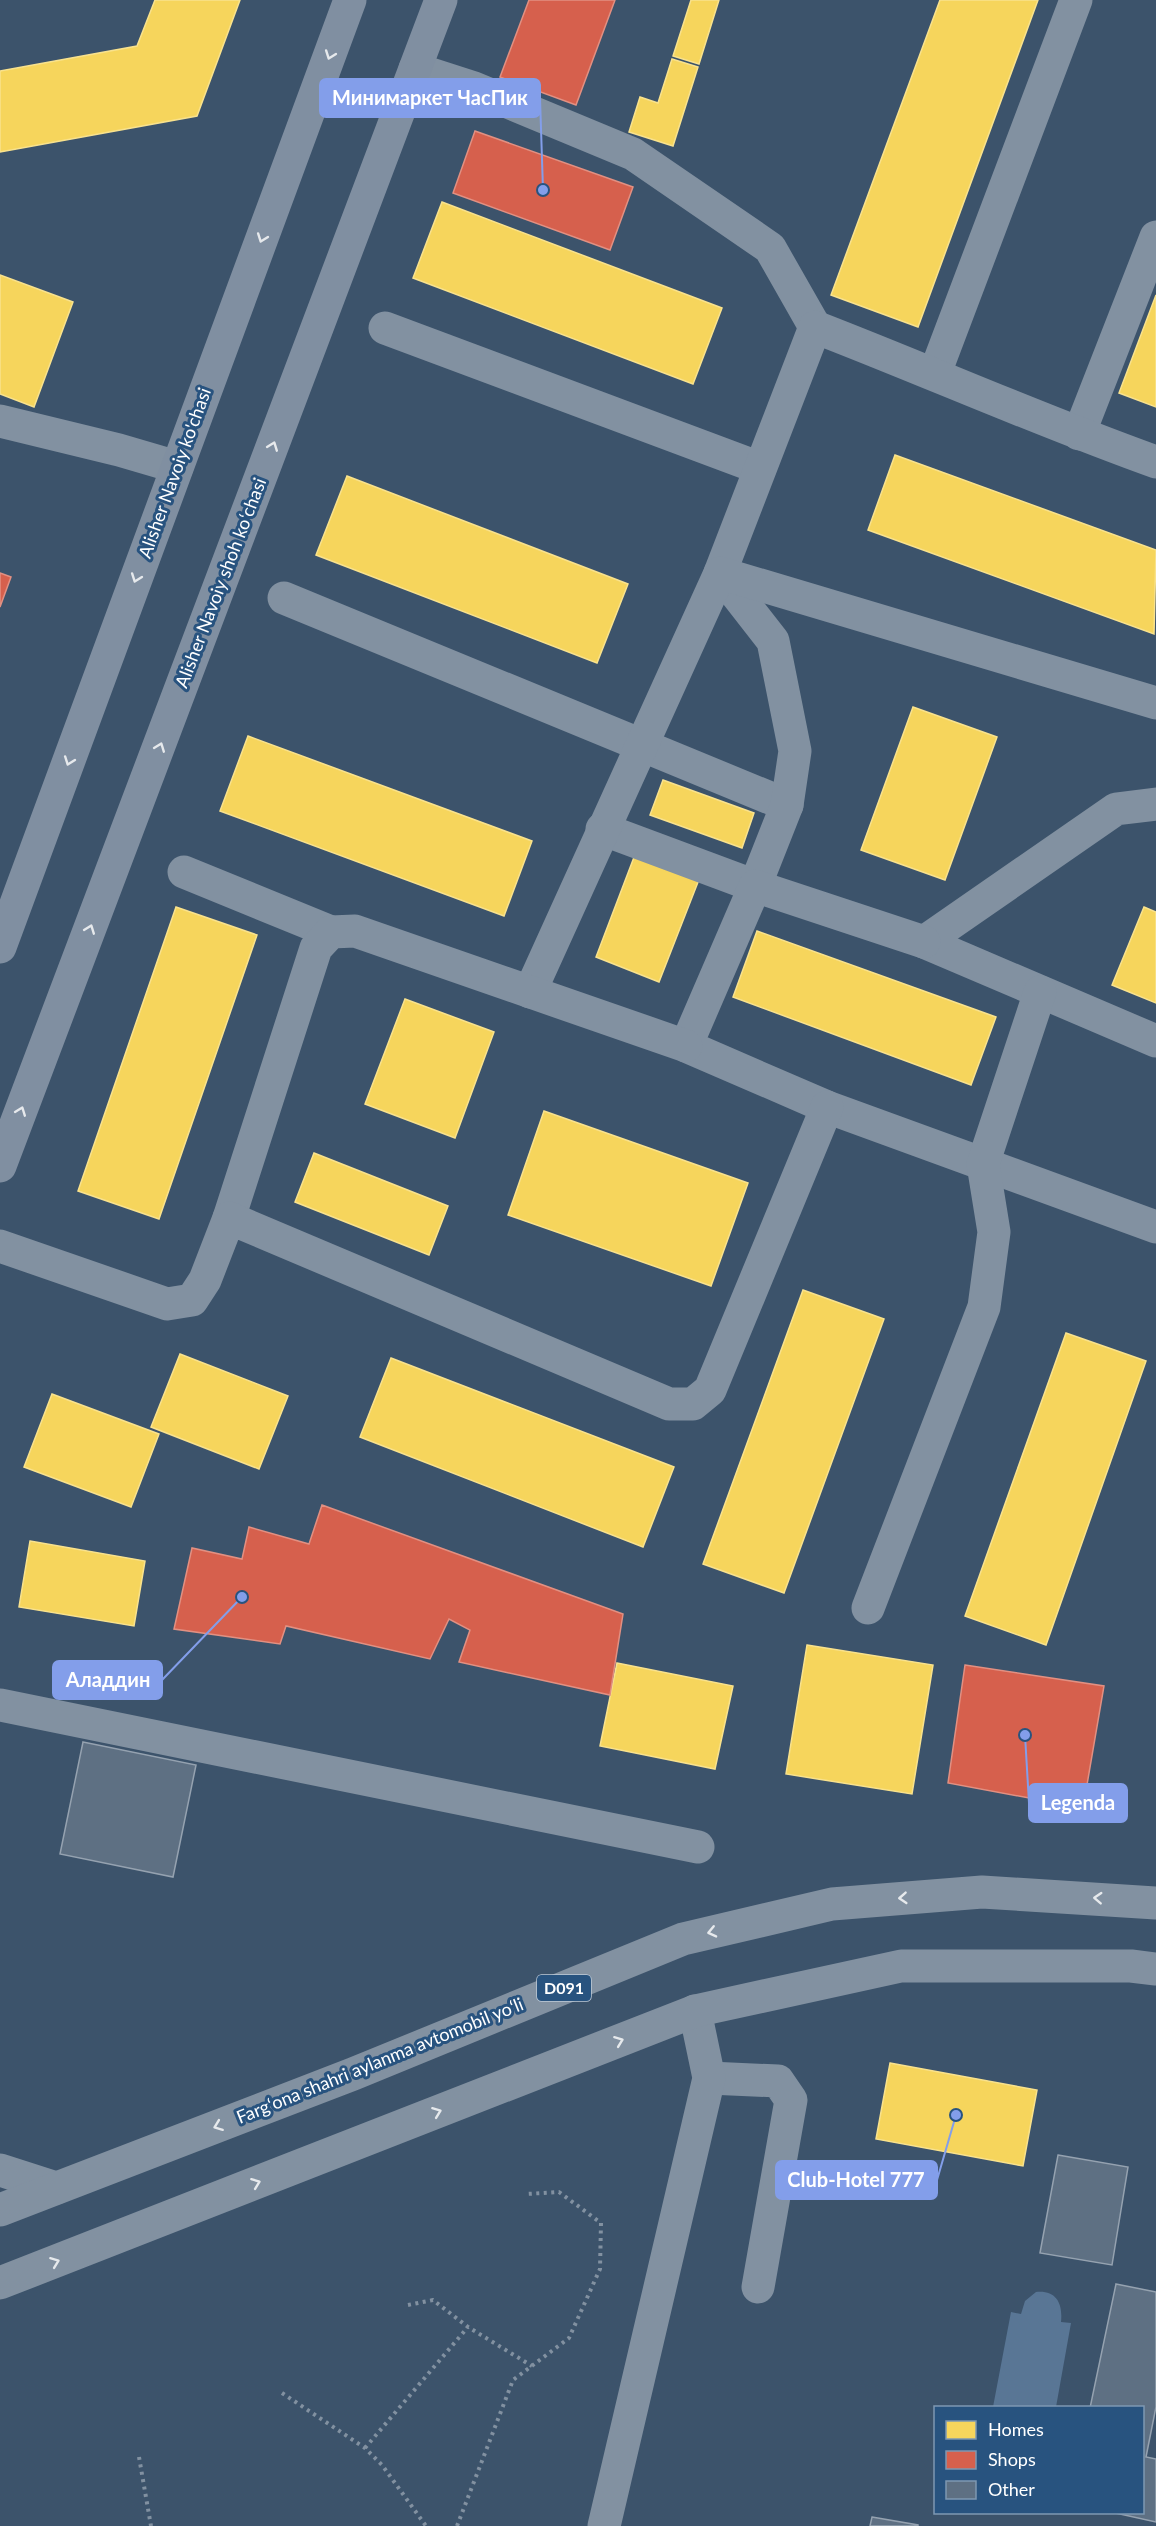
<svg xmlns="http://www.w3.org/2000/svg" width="1156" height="2526" font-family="Lato,sans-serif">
<rect width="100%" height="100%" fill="#3c536b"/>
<path fill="#597695" d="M 1036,2292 C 1056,2290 1063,2303 1061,2322 L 1071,2323 L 1056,2407 L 993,2407 L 1011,2312 L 1021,2314 L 1025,2301 Z"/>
<g fill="#f6d55c" stroke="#f9e28d" stroke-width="1.5">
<polygon points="155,0 240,0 197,116 0,152 0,71 137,46"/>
<polygon points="691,0 719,0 699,64 673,56"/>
<polygon points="940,0 1038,0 918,327 831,295"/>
<polygon points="672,59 698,67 673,146 629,132 640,97 658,103"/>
<polygon points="442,202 722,308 693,384 413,278"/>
<polygon points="0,275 73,302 34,407 0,394"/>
<polygon points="1156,295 1156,407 1119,393"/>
<polygon points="895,455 1156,550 1154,634 868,530"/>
<polygon points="347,476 628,584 597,663 316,555"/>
<polygon points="913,707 997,737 945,880 861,850"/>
<polygon points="248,736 532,841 504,916 220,811"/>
<polygon points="663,780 754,813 742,848 650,815"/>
<polygon points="636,852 700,877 659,982 596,957"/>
<polygon points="176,907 257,935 159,1219 78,1191"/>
<polygon points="1144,907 1156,912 1156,1003 1112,985"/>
<polygon points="757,931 996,1017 971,1085 733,997"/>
<polygon points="405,999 494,1032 455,1138 365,1104"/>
<polygon points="544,1111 748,1183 711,1286 508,1215"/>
<polygon points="314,1153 448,1206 429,1255 295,1202"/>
<polygon points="803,1290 884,1319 784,1593 703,1564"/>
<polygon points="1066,1333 1146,1361 1046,1645 965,1616"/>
<polygon points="180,1354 288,1396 259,1469 151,1427"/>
<polygon points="391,1358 674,1467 643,1547 360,1437"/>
<polygon points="52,1394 159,1434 131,1507 24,1467"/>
<polygon points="30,1541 145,1561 134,1626 19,1607"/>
<polygon points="807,1645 933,1665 912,1794 786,1774"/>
<polygon points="617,1663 733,1686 715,1769 600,1746"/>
<polygon points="890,2063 1037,2090 1023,2166 876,2139"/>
</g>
<g fill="#d6604d" stroke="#e29082" stroke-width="1.5">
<polygon points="529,0 615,0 576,105 500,77"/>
<polygon points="475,131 633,187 610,250 453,193"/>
<polygon points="0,573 11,577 0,607"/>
<polygon points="322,1505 623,1614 610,1695 459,1662 470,1630 449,1619 430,1659 286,1626 280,1644 174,1629 192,1548 242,1559 249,1527 309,1544"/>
<polygon points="965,1665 1104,1686 1083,1808 948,1783"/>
</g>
<g fill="#5e7083" stroke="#95a2b0" stroke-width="1.5">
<polygon points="83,1742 196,1765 173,1877 60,1854"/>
<polygon points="1058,2155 1128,2167 1112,2265 1040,2253"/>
<polygon points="1116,2284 1156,2292 1156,2407 1146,2457 1156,2459 1156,2522 1111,2512 1142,2512 1142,2408 1090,2408"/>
<polygon points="872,2517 918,2525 918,2526 870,2526"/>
</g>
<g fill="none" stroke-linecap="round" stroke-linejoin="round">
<g stroke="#8291a1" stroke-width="4" stroke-dasharray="3 4.5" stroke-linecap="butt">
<polyline points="408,2305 433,2300 468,2327 532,2366"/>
<polyline points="282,2393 365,2448 382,2465 426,2526"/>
<polyline points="365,2448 468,2327"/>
<polyline points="139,2457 151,2526"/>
<polyline points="457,2526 513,2380 569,2338 600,2269 601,2223 559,2192 526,2194"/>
</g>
<g stroke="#8291a1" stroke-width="33">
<polyline points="415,69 474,88 633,154 770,248 815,327"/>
<polyline points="385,328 760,468"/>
<polyline points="935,373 1076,0"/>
<polyline points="0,421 119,450 177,467"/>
<polyline points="1079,434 1156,237"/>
<polyline points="284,598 787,805"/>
<polyline points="1156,804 1116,809 924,942 1156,1041"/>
<path d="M 602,829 L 755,886 L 787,805 L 795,751 L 773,641 L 720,573 L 815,327 C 929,371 1041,421 1156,462"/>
<polyline points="184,872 331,932"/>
<polyline points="924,942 755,886 686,1046 827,1107 1156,1227"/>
<polyline points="530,992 720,573 1156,703"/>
<polyline points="229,1218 316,948 331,932 355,931 686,1046"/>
<polyline points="0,1246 167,1304 192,1300 205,1280 229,1218 669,1404 693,1404 710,1390 827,1107"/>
<polyline points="868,1608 984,1307 994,1232 983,1164 1040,992"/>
<polyline points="0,1705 698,1847"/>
<polyline points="709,2078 778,2081 791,2100 758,2287"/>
<polyline points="604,2526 709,2078 695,2011"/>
</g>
<g stroke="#808fa1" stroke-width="33">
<polyline points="0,947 350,0"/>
<polyline points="0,1166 441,0"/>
</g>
<g stroke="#8291a1" stroke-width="33">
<polyline points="0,2170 56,2188"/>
<polyline points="0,2210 353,2074 683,1939 832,1904 982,1892 1156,1903"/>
<polyline points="0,2283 695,2011 901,1966 1131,1966 1156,1969"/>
</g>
</g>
<defs><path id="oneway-chevron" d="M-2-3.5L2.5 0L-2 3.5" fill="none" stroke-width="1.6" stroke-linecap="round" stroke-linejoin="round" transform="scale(1.5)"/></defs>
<g stroke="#e6e9ec">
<use href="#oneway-chevron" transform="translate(330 55) rotate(110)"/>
<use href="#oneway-chevron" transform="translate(262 238) rotate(110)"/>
<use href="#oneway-chevron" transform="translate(273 446) rotate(-69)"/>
<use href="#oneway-chevron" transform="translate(136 578) rotate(110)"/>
<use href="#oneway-chevron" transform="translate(160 747) rotate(-69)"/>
<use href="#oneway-chevron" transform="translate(69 761) rotate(110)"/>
<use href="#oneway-chevron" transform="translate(90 929) rotate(-69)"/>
<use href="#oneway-chevron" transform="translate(21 1111) rotate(-69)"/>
<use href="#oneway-chevron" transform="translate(903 1898) rotate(176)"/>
<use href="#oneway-chevron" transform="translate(1098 1898) rotate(-177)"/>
<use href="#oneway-chevron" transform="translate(712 1932) rotate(167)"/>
<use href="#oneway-chevron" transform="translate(619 2041) rotate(-21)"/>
<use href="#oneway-chevron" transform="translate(437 2112) rotate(-21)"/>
<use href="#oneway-chevron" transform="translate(218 2126) rotate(159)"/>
<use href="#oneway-chevron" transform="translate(256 2183) rotate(-21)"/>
<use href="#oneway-chevron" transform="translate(55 2262) rotate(-21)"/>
</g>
<g text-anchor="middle" stroke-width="6" stroke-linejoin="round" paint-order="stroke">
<rect fill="#28537f" stroke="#becbd9" stroke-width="1.5" x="537" y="1975" width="54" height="26" rx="4.5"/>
<g font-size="16" font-weight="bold" fill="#fff">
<text x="564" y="1994">D091</text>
</g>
<g font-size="18" fill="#fff" stroke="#28537f">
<text transform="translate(175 473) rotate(-70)" y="6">Alisher Navoiy ko'chasi</text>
<text transform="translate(221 583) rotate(-69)" y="6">Alisher Navoiy shoh koʻchasi</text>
<text transform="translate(380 2061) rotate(-22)" y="6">Fargʻona shahri aylanma avtomobil yoʻli</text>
</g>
</g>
<path fill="none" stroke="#839eea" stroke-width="2" d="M543 190L540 98M242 1597L162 1680M1025 1735L1029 1803M956 2115L937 2180"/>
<g fill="#839eea" stroke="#28537f" stroke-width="2">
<circle cx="543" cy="190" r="6"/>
<circle cx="242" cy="1597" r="6"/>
<circle cx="1025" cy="1735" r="6"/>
<circle cx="956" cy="2115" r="6"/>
</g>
<g fill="#839eea" stroke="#839eea" stroke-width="2">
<rect x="320" y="79" width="220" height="38" rx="6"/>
<rect x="53" y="1661" width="109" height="38" rx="6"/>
<rect x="1029" y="1784" width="98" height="38" rx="6"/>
<rect x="776" y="2161" width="161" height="38" rx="6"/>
</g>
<g font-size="20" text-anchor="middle" font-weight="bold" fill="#fff">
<text x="430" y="105">Минимаркет ЧасПик</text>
<text x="108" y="1687">Аладдин</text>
<text x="1078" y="1810">Legenda</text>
<text x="856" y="2187">Club-Hotel 777</text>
</g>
<rect x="934" y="2406" width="210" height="108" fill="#28537f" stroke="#7e98b2" stroke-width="1.5"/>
<rect x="946" y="2421" width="30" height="18" fill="#f6d55c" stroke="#7e98b2" stroke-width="1.5"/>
<text x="988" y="2436" font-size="18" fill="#ffffff">Homes</text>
<rect x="946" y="2451" width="30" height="18" fill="#d6604d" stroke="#7e98b2" stroke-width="1.5"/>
<text x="988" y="2466" font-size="18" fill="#ffffff">Shops</text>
<rect x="946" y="2481" width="30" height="18" fill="#5e7083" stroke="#7e98b2" stroke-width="1.5"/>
<text x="988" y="2496" font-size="18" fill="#ffffff">Other</text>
</svg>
